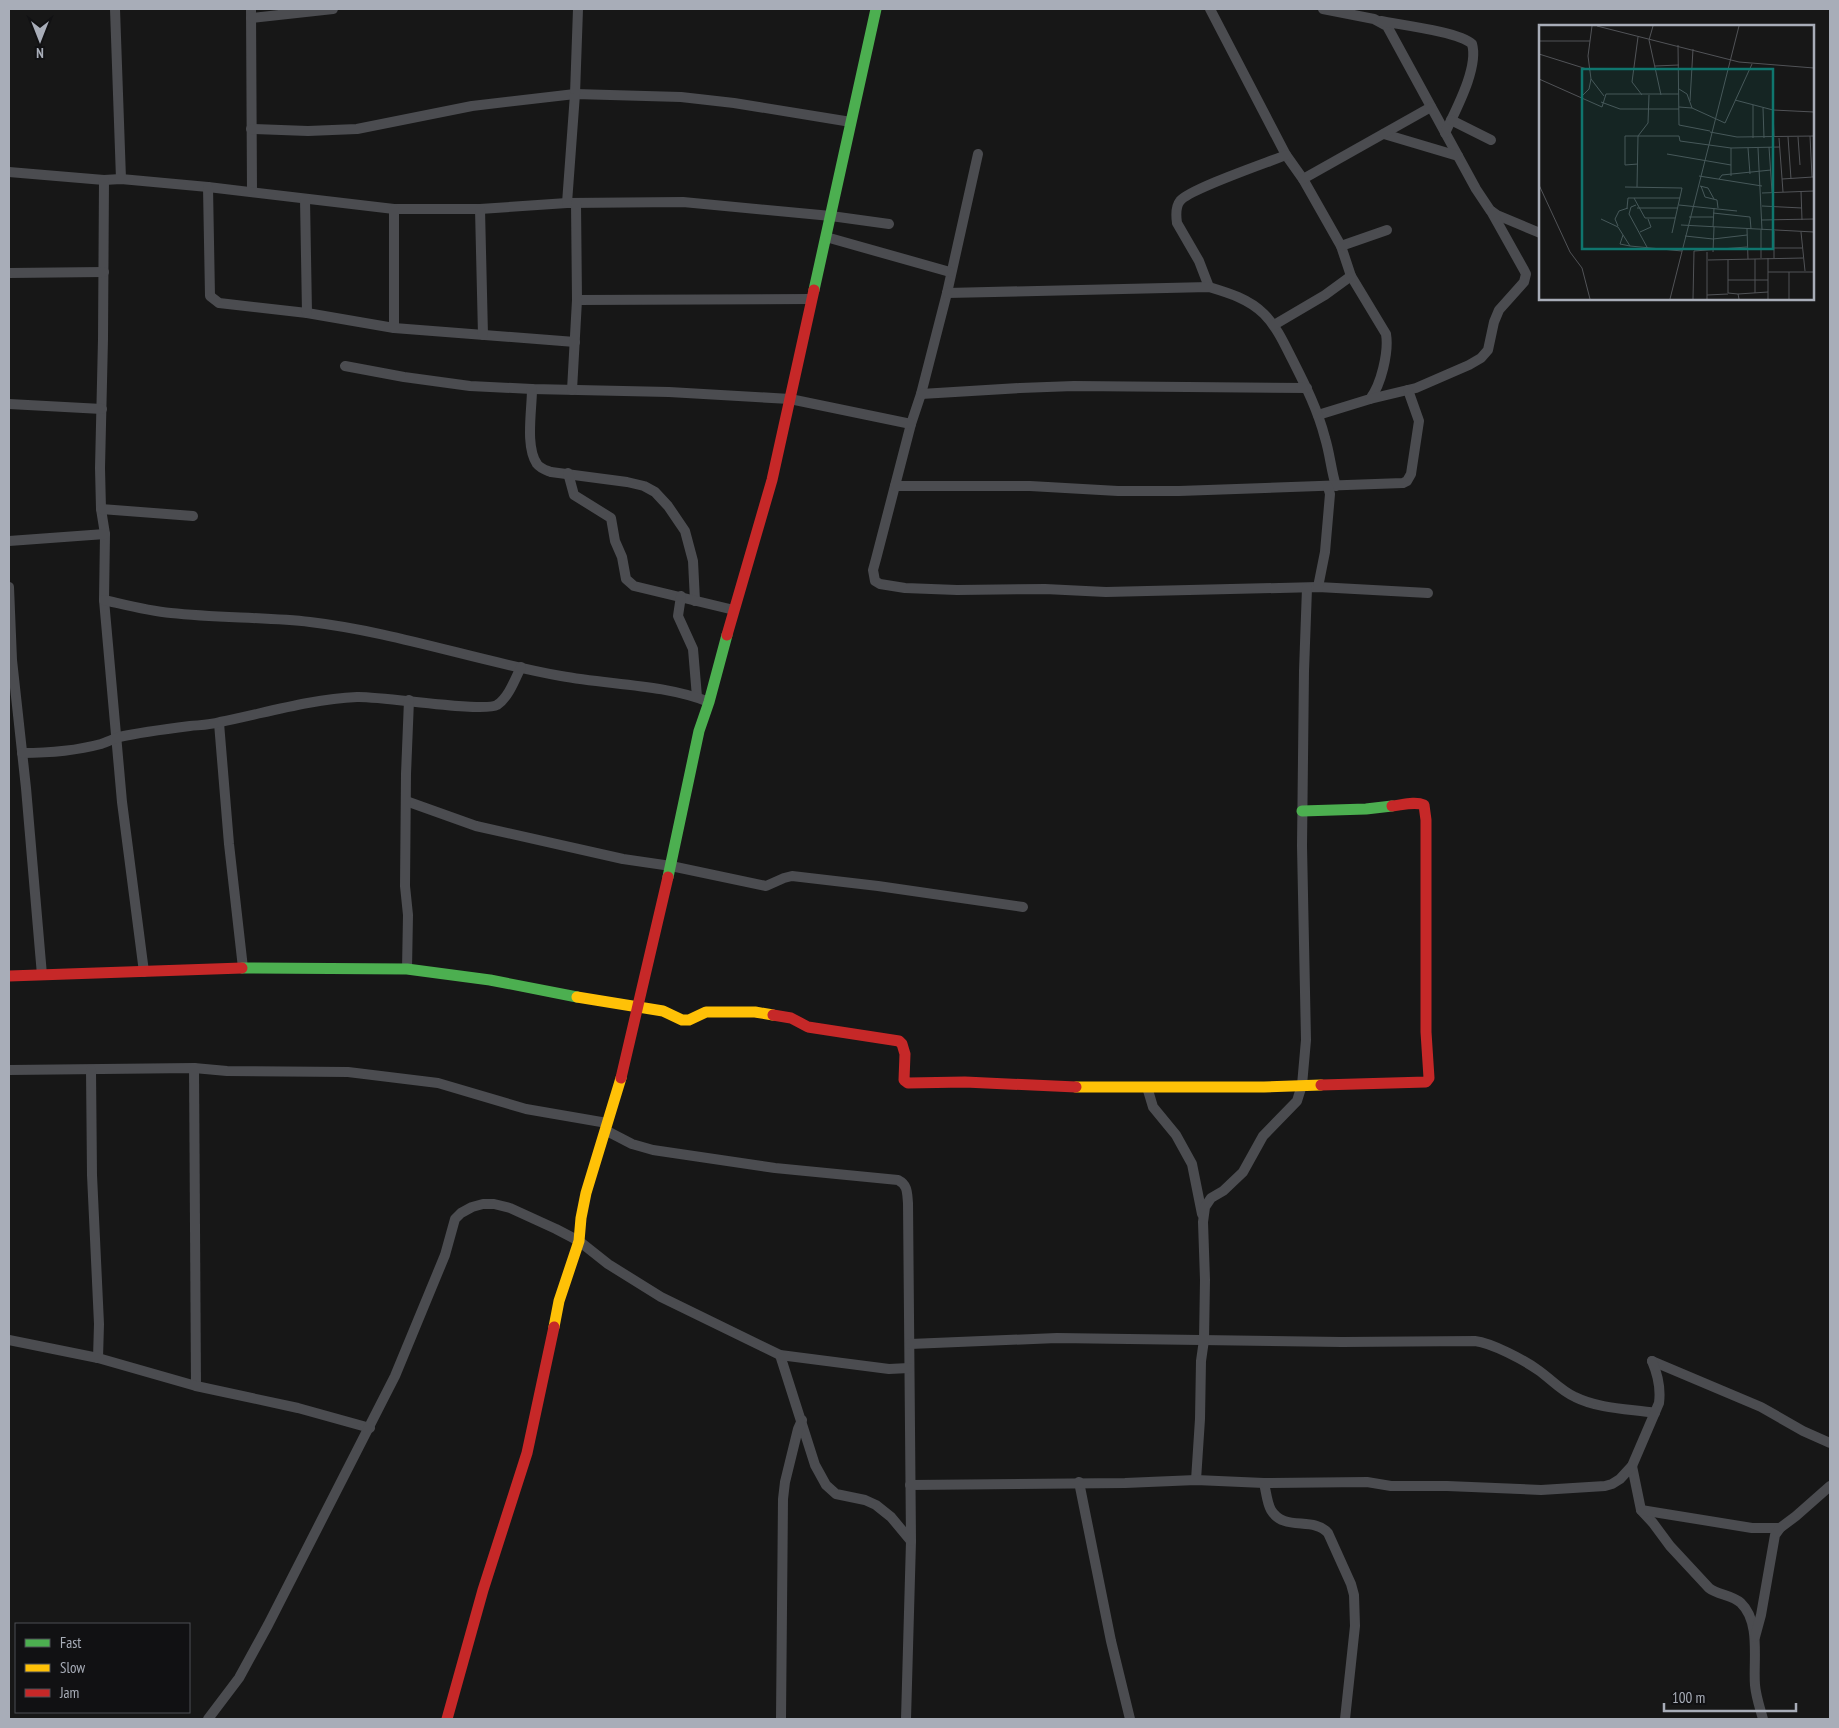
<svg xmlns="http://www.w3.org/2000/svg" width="1839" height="1728" font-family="'PT Sans Narrow',sans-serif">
<rect width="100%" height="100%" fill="#171717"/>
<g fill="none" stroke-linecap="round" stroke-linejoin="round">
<g stroke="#4b4c50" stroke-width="10">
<polyline points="115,9 121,179"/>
<polyline points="251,9 252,192"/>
<path d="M 1210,9 L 1286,155 L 1303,179 L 1341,246 L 1351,276 L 1386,334 C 1389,352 1381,385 1370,399 L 1318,415"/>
<polyline points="1323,9 1374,19 1387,26 1476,189 1490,210 1497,215 1540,233"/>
<polyline points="251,18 333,9"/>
<path d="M 1381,21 C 1401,25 1459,32 1472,44 C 1479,68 1455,111 1445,133"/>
<polyline points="1451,120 1491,140"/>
<polyline points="251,129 308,131 357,129 472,106 575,94 681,97 734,103 851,122"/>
<polyline points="1384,134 1458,156"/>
<polyline points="978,154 947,293 921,394 911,424 876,559 873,570 875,581 880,584 905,588 957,590 1045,589 1106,592 1318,587 1428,593"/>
<polyline points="9,172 104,180 121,179 208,187 394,209 480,209 567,203 683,202 831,216 889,224"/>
<polyline points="1303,179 1431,107"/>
<polyline points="104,180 103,339 100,468 101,509 105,534 104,600 122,802 144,972"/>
<polyline points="208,187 210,296 219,303 307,313 394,328 575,342"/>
<polyline points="305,199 307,313"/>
<polyline points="567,203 575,94 578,9"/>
<polyline points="480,209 483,335"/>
<polyline points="826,237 950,272"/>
<polyline points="1341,246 1387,230"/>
<polyline points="9,273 104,272"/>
<path d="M 1209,287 L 1199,261 L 1177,223 C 1176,216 1176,206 1180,201 C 1189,189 1269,162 1286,155"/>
<path d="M 947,293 L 1209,287 C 1229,293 1249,299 1264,314 C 1275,325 1282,339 1289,353 C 1303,381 1317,407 1325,438 C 1330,454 1331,470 1336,486"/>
<polyline points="577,300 812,299"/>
<polyline points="1274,325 1325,295 1351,276"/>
<polyline points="394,328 394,209"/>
<polyline points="345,366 404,377 470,386 532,389 669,392 790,399 911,424"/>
<path d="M 532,389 C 532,410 525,447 537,464 C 541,469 546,470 551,472 L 627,482 L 644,486 L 655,492 L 668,506 L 685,531 L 693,561 L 695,601"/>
<polyline points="572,390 577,300 576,203"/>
<polyline points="921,394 1020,388 1074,386 1307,388"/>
<polyline points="1370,399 1416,388 1469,365 1481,358 1488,350 1494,322 1499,310 1524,282 1526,274 1524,270 1491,211"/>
<polyline points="9,404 102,409"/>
<polyline points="568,473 574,495 611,518 615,541 622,557 626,579 634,586 734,610"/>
<polyline points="895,486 1030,486 1118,491 1179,491 1403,483 1407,481 1411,474 1419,421 1408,390"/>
<polyline points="101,509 193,516"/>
<polyline points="9,541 105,534"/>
<polyline points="9,587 12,660 26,788 42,975"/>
<polyline points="1318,587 1325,552 1330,494 1328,487"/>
<polyline points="681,596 678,616 693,649 697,697"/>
<path d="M 104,600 C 126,605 148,611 171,613 C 217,618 264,617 310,622 C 395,632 477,661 561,676 C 610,685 663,684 709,702"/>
<polyline points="219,723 229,844 243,968"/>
<path d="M 22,753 C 49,753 75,751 101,744 C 107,742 113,739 119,737 C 142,732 166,729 190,726 C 200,725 210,725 220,722 C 265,713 311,699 357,697 C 383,696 483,713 497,705 C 509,697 515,679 521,667"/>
<polyline points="406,801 476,826 623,859 671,866 766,886 784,878 792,876 878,886 1023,907"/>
<polyline points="407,969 408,915 405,886 406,774 409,700"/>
<polyline points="194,1068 196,1386"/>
<polyline points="9,1070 194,1068 227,1071 348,1072 438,1083 526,1109 607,1123"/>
<polyline points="91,1070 92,1175 99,1324 98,1358"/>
<polyline points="1147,1087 1153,1107 1176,1135 1192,1164 1202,1214"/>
<path d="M 605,1130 L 632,1144 L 653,1150 L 775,1168 L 898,1180 C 908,1185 907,1193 908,1203 L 911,1541 L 906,1719"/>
<polyline points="9,1340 98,1358 196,1386 298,1408 370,1428"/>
<path d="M 910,1344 L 1057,1338 L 1342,1342 L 1475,1341 C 1492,1343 1524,1360 1538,1370 C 1551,1379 1561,1391 1575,1397 C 1599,1409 1630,1409 1655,1413"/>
<polyline points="780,1355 815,1465 826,1485 836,1494 865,1500 876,1505 891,1517 911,1541"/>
<polyline points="1652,1361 1761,1407 1803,1431 1830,1443"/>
<path d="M 1632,1466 L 1641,1510 L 1653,1523 L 1670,1546 L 1709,1588 C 1718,1595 1732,1595 1741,1603 C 1761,1622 1753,1661 1755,1685 C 1756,1697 1760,1708 1763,1719"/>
<polyline points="1196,1480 1200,1419 1201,1361 1204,1340 1205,1280 1203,1222 1205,1207 1211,1198 1223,1191 1243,1172 1263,1136 1297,1101 1302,1085 1306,1040 1302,846 1304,671 1307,588"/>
<polyline points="1079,1482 1111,1641 1130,1719"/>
<path d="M 1264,1483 C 1266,1491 1267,1503 1271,1510 C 1284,1532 1313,1516 1328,1533 L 1351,1584 L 1354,1595 L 1355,1626 L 1345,1719"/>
<path d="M 910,1485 L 1125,1483 L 1196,1480 L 1264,1483 L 1367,1482 L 1391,1486 L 1447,1486 L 1541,1490 L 1605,1486 L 1612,1484 L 1620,1479 L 1632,1466 L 1659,1403 C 1661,1388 1658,1375 1652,1361"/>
<polyline points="1641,1510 1752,1528 1780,1528"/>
<polyline points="1755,1637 1761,1615 1775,1535 1780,1528 1796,1516 1830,1486"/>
<polyline points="208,1719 239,1678 268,1625 395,1376 445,1255 455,1219 461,1213 472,1207 483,1204 494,1204 510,1208 556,1229 579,1241 608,1264 661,1297 780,1355 889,1369 909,1368"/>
<polyline points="781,1719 783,1499 785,1482 798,1429 802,1420"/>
</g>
<g stroke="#4caf50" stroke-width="11">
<polyline points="814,290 876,9"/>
<polyline points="1302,811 1366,809 1392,806"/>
<polyline points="668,877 699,731 709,702 727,635"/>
<polyline points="242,968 407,969 490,980 577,997"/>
</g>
<g stroke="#ffc107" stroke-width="11">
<polyline points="577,997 663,1011 682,1020 689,1020 706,1012 755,1012 773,1015"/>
<polyline points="1076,1087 1264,1087 1321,1085"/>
<polyline points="554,1327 559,1301 579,1241 581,1218 586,1193 621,1078"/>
</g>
<g stroke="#c62828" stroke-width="11">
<polyline points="727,635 772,480 814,290"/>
<polyline points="9,976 242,968"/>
<polyline points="773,1015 791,1018 808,1027 899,1041 902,1044 905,1054 904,1080 908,1083 965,1082 1076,1087"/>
<polyline points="621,1078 668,877"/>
<path d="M 1321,1085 L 1426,1082 L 1429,1078 L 1426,1032 L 1426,820 L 1424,805 C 1415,801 1402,805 1392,806"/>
<polyline points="447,1719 483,1590 527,1453 554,1327"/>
</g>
</g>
<g transform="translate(1539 25)">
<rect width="275" height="275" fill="#171717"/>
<path fill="none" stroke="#515357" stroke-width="1" d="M 53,1 L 49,31 L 52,54 L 65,71M 58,1 L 200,37 L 275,43M 114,1 L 110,15 L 122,70M 99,12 L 93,57 L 103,70M 0,16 L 51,16M 139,20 L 140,100 L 171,106M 0,29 L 51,45M 116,41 L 140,40M 0,54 L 63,82 L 67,69 L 140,69M 140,64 L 148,69 L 153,83M 41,73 L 50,64 L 52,54M 196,75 L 234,85 L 275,87M 151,76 L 154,24M 62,77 L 81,84 L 140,84M 214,80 L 214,113M 140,82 L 153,83 L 186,98 L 213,39M 224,83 L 225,113M 234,85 L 235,112M 171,107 L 198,112 L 275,111M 271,111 L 273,152M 249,112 L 252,154M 259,112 L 261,140M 240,113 L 244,167M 230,122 L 233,167M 209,123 L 211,149M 219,123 L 223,205M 128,129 L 192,140M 99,139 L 86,140 L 86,111 L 140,111 L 141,116 L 192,123 L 241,122M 160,151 L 223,161M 192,151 L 192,123M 180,154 L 183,150 L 232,145M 243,154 L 274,152M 0,160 L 31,227 L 43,243 L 51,274M 161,161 L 169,163 L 175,174M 162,161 L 166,172 L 178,175 L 179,183M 86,162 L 143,163 L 133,208M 98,162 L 99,111 L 109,98 L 110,70M 262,166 L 263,195M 223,168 L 275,166M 95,173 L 106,193 L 136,193M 97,180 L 92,182 L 90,189 L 109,224M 140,180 L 198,186M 223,181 L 263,183M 88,183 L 89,173 L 141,173M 98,183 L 139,183M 174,188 L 211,192 L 212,204M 150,192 L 174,192M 62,194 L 79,202 L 91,221 L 143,226M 223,195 L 275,194M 142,200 L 275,207M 79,201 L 76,194 L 80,186 L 89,183M 174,202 L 175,183M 208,204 L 209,234M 222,205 L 222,233M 235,206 L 235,233M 101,207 L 112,202 L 109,194M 262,207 L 266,246M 84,210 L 81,219 L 91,221M 146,211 L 174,214 L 208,210M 235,223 L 263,223M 174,227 L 175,202M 229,233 L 229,274M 216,234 L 216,268M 169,235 L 264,233M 189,235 L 189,268 L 199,269 L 200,274M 229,247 L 275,247M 250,247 L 250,274M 189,255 L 229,255M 199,269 L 229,267M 168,270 L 189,269M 131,274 L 200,1M 154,274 L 155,226 L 208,222M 168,274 L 168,227"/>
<path fill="#0f766e" fill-opacity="0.15" stroke="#0f766e" stroke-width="2.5" d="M 43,44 L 234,44 L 234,224 L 43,224 Z"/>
<rect width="275" height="275" fill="none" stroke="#a8adb8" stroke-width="2.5"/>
</g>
<rect width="1839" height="1728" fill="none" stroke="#a8adb8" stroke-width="20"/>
<rect x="15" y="1623" width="175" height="90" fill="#111113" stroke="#4d4f55"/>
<rect x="25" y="1639" width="25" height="8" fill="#4caf50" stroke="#4d4f55"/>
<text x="60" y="1648" font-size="15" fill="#a8adb8">Fast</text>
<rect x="25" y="1664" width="25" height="8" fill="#ffc107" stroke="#4d4f55"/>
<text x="60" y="1673" font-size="15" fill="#a8adb8">Slow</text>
<rect x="25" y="1689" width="25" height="8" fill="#c62828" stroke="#4d4f55"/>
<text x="60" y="1698" font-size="15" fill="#a8adb8">Jam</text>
<g transform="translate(40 40) rotate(180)" stroke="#111113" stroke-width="4" paint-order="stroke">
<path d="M0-4L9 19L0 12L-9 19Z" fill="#a8adb8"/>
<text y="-8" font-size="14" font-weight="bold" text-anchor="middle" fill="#a8adb8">N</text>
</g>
<path d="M1664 1703v8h132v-8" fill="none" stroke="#a8adb8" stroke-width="2.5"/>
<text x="1672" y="1703" font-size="15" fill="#a8adb8" stroke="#111113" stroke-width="4" paint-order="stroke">100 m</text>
</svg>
